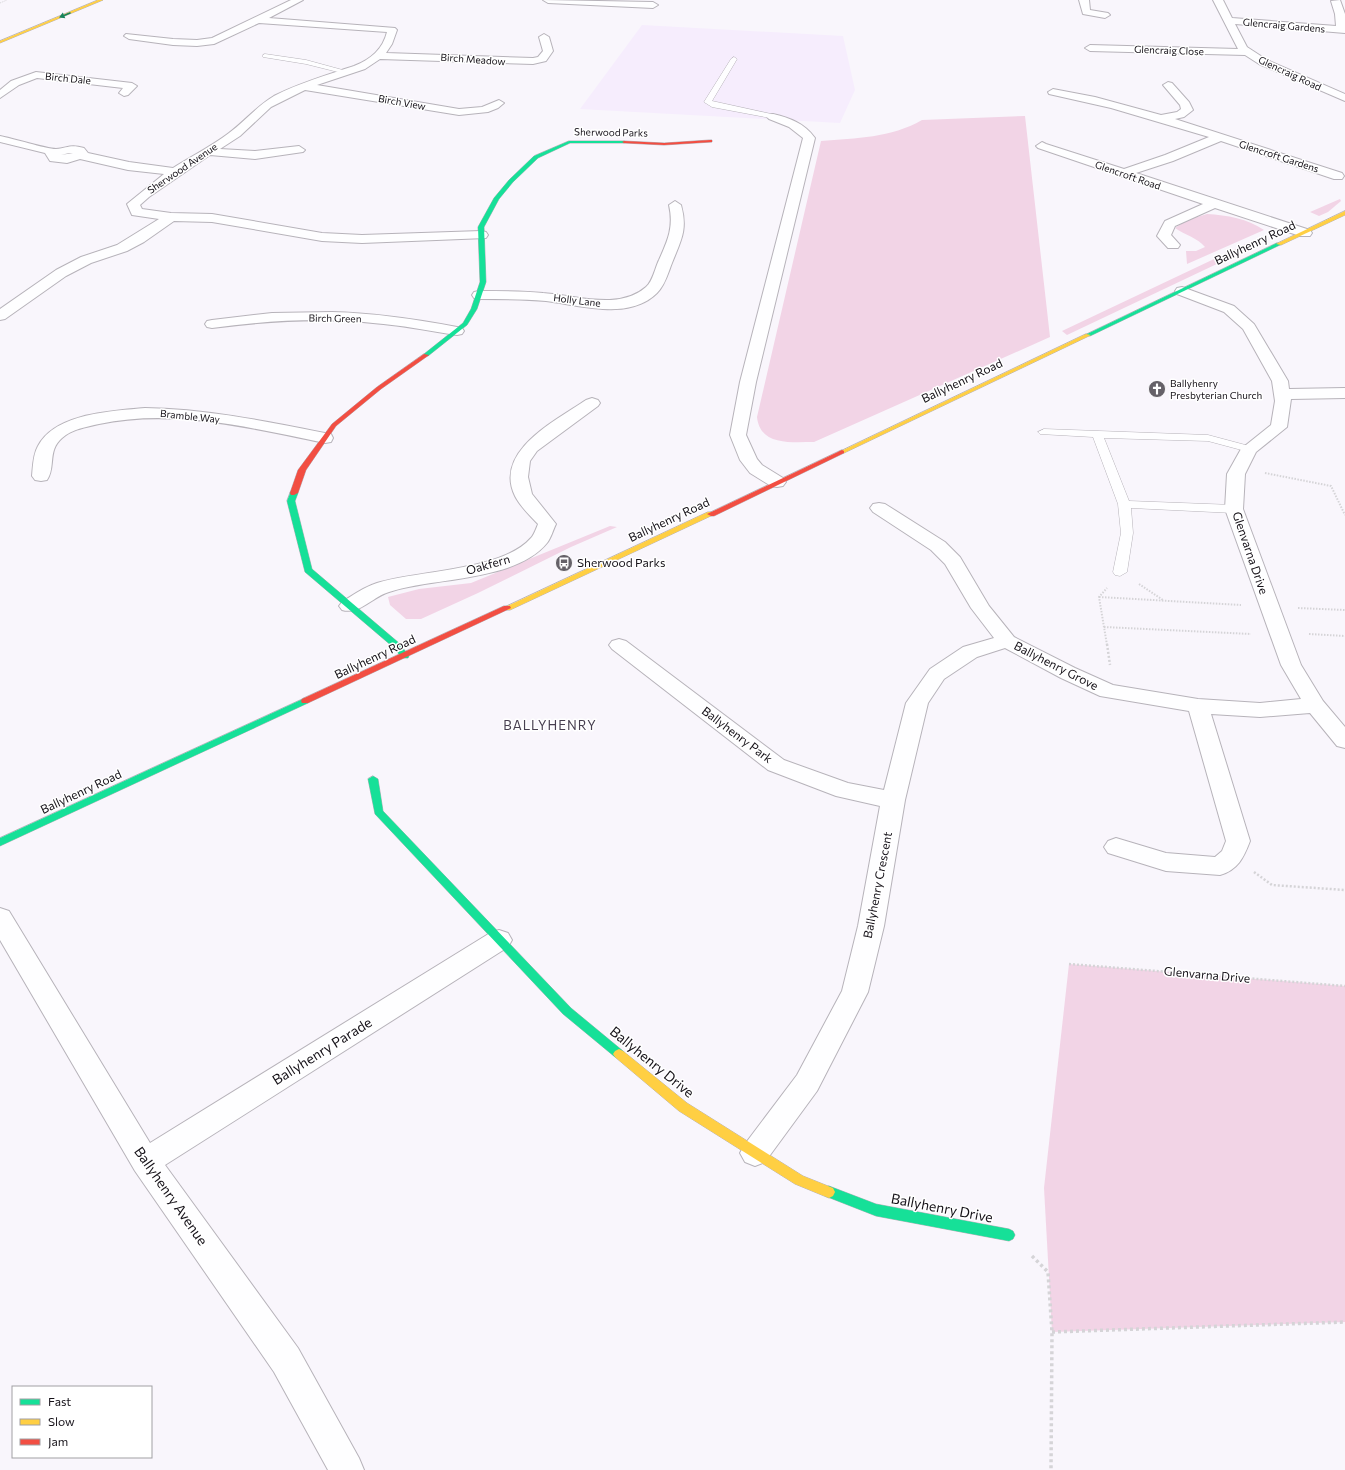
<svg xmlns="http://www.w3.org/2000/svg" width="1345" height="1470" font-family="Commissioner,sans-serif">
<rect width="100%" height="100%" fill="#f9f6fc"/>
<polygon fill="#f6edfd" points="642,25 843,36 855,90 840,123 580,109"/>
<g fill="#f2d4e6">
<path d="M 1025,116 L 1050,337 L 814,442 C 791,442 760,446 757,417 L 821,141 C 856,138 891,138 922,120 Z"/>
<polygon points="1340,199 1341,201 1328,212 1319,216 1310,212"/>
<path d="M 1207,214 C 1227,215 1248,219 1264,230 L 1187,264 L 1186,251 L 1196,251 L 1205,247 C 1198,238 1185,235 1175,228 L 1194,215 L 1197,217 Z"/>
<polygon points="1250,242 1259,244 1067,335 1062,331"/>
<polygon points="610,526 617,527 571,547 478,593 421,619 406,619 390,605 388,597 419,589 471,583"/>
<polygon points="1069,964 1345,986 1345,1322 1052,1332 1044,1188"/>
</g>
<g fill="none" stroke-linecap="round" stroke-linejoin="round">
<g stroke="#b7b3ba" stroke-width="1">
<g id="lane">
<polygon points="265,54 306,60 350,72 346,74 306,64 263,57 263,55"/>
<polygon points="734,57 737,59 712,101 776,115 776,119 712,107 704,102 731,59"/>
<polygon points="1044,429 1208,435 1253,447 1255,449 1253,451 1249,452 1208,441 1104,438 1129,501 1234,505 1240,509 1234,513 1131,508 1133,533 1127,572 1120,576 1115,575 1113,572 1121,533 1118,504 1093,437 1040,434 1038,432"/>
</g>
</g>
<g stroke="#b7b3ba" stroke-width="2">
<g id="street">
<path d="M 291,0 L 303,0 L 269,18 L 395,28 L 397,30 L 392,44 L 386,53 L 533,58 L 538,57 L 543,51 L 539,37 L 544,34 L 549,37 L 553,51 L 546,61 L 533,64 L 380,59 L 365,69 L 317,85 L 459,109 L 482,107 L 499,100 L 504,103 L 498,108 L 488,112 L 459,115 L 305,90 L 271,107 L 240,136 L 220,149 L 255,151 L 299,146 L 305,150 L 303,152 L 255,159 L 210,155 L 149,197 L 140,205 L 142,209 L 171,213 L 212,214 L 322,233 L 362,235 L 481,231 L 486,232 L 488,235 L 486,238 L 362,243 L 322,241 L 212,222 L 174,221 L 144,242 L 127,251 L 91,263 L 66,276 L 5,319 L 0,320 L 0,309 L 56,270 L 81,257 L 117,245 L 159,219 L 132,215 L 127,204 L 164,174 L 128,170 L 80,159 L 67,163 L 50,161 L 45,153 L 0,142 L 0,136 C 12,138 46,149 56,149 C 68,148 70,144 84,148 L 88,153 L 129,162 L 173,168 C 192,156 212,146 229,133 C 245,121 257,106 274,96 C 299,83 327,75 354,66 C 370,60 383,49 387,32 L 259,23 L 214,44 L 197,46 L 173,45 L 129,39 L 124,36 L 126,34 L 173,39 L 197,40 L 212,38 ZM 69,153 L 73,153 L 61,155 Z"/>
<polygon points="543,0 653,2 658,5 653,8 548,3"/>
<polygon points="1079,0 1089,0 1090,10 1108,13 1110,15 1105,18 1083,14"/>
<polygon points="1213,0 1223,0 1232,18 1336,26 1335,14 1331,1 1340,0 1345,14 1345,33 1235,24 1247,47 1267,60 1345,94 1345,101 1259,64 1245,55 1090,51 1085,48 1090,45 1238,49"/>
<polygon points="36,72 132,83 137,86 128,95 124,96 119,93 123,88 37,78 19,85 0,98 0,90 11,81"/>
<polygon points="1168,82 1172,83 1189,102 1193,110 1184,117 1175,119 1342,173 1344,176 1342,179 1334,179 1221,141 1173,161 1136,173 1310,230 1312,233 1310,236 1300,236 1215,208 1175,226 1171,235 1180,245 1178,248 1168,248 1157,236 1165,221 1203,204 1038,148 1036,146 1042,142 1046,144 1124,169 1165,155 1209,137 1111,108 1049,94 1048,92 1053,89 1095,97 1161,115 1177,112 1181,109 1180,105 1163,85"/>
<path d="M 773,114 C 790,118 804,123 815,138 L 756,382 L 746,435 L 757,459 L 762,465 L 783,478 L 786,482 L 783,486 L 777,487 L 771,486 L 750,473 L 740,460 L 730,435 L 740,382 L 803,138 L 789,127 L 769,119 L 767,117 L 769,115 Z"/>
<path d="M 675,201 L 681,205 C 688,230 681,240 672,263 C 668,273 665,285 657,293 C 629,321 580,305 546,301 C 524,299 501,299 479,299 L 474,298 L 472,295 L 474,292 L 479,291 C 500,291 522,291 543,293 C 575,295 619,311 646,287 C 653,281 655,268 659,260 C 668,240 674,227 669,205 Z"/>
<path d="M 1182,287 L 1234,306 L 1254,324 L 1288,381 L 1289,389 L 1345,388 L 1345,398 L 1291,399 L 1287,427 L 1256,452 L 1245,474 L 1243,509 L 1301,665 L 1323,701 L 1345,727 L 1345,748 L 1337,746 L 1310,713 L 1260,717 L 1211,714 L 1250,841 C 1244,857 1238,870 1220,875 L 1166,871 L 1108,853 L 1104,847 L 1108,841 L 1116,838 L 1166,853 L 1215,857 L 1222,851 L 1226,841 L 1189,711 L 1100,696 L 1061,678 L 1005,648 L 977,657 L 944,679 L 928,703 L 905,800 L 884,926 L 868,992 L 817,1091 L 765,1162 L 755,1166 L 745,1162 L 740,1153 L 745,1144 L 797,1075 L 842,991 L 858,926 L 880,806 L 836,796 L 768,770 L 612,649 L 609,645 L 612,641 L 619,639 L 626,641 L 784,760 L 848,783 L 884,790 L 906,703 L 930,669 L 963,647 L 994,638 L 971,608 L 945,564 L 931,550 L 873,512 L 870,508 L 873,504 L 879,503 L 885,504 L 945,542 L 960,557 L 989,606 L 1014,637 L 1075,668 L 1113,685 L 1198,699 L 1260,703 L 1301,699 L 1281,665 L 1225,509 L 1227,474 L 1241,449 L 1271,425 L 1275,401 L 1272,381 L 1243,329 L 1224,312 L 1177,294 L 1175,291 L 1177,288 Z"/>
<path d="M 332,312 C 374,313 415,319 457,327 L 462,328 L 464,331 L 462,334 L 457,335 C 429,331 401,325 373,323 C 319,317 265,321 212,328 L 207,327 L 205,324 L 207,321 L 212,320 L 272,313 Z"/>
<path d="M 592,398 L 598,400 L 600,403 L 598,406 L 537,451 L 530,461 L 528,477 L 532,494 L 556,524 C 553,530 551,538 547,543 C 515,582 433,577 389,592 C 372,597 360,615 342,610 L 339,606 L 342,602 C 353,595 364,587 377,583 C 419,570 502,571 531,538 C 534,535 536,529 538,524 C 530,516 520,506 515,496 C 493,451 557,420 586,400 Z"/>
<path d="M 145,408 C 206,409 265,421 325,433 L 331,434 L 333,438 L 331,442 L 325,443 C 251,428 174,408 99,424 C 86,427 72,429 62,438 C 47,451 56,467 47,480 L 41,481 L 35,480 L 32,476 C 33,466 33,455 38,446 C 55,413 113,411 145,408 Z"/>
<polygon points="0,908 9,911 150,1143 490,933 499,930 508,933 512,940 508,947 165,1165 298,1348 359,1458 364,1470 328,1470 274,1372 135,1171 0,940"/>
</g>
</g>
<g stroke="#b7b3ba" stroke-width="1">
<g id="fast">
<polygon points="569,141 624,141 626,142 624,143 570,143 538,158 513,182 499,199 484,227 486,282 477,309 467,325 428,356 424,356 424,354 463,323 471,309 480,282 478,227 494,198 509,180 534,156"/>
<polygon points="1277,243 1282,244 1090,336 1085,335"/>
<polygon points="291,491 294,491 298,493 295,501 312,569 399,643 409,656 408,658 402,658 393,647 305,572 287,501"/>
<polygon points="305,698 308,699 309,701 308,703 0,846 0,838"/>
<polygon points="373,776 378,779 383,811 571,1008 623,1051 625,1054 623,1057 619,1059 615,1057 563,1014 375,814 368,779"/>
<polygon points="829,1186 876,1204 1009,1229 1013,1231 1015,1235 1013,1239 1009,1241 876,1216 825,1196 823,1192 825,1188"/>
</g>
</g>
<g stroke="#b7b3ba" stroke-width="1">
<g id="slow">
<polygon points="98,0 103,0 0,43 0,41"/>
<polygon points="1345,211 1345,215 1281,245 1276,244"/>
<polygon points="1086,334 1091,335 844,453 840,453 839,452"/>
<polygon points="708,512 711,512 715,514 510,610 504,610 503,608"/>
<polygon points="619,1049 623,1051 687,1103 803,1176 833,1188 835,1192 833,1196 829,1198 795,1184 679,1111 615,1057 613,1054 615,1051"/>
</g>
</g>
<g stroke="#b7b3ba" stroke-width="1">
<g id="jam">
<polygon points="710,140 712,140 712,142 664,145 624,143 622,142 624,141 664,143"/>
<polygon points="424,354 429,355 381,389 336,426 306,470 298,493 294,495 291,495 290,493 298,470 332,424 377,387"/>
<polygon points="842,450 844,451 844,453 714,516 711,516 707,514"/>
<polygon points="504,606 510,606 511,608 308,703 302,703 301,701 302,699"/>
</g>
</g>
<polyline stroke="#d5d4d7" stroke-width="1" stroke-dasharray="1 1" stroke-linecap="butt" points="0,3 7,0"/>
<g stroke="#d5d4d7" stroke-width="2" stroke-dasharray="1.5 1.5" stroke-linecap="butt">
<polyline points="1265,473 1331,486 1345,515"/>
<polyline points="1139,584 1163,600"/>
<polyline points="1099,597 1241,605"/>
<polyline points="1298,608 1345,610"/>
<polyline points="1104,627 1251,634"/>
<polyline points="1309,634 1345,636"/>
<polyline points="1107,645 1099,597 1107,588"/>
</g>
<g stroke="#d5d4d7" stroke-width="2.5" stroke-dasharray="2 2" stroke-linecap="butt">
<polyline points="1107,644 1110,665"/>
<polyline points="1254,872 1272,885 1345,890"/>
<polyline points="1069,964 1345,986"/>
</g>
<g stroke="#d5d4d7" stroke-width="3.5" stroke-dasharray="3 3" stroke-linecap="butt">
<polyline points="1032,1256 1048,1272 1052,1332 1051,1470"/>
<polyline points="1052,1332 1345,1322"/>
</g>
<use href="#lane" fill="#fefeff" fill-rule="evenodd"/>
<use href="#street" fill="#fefeff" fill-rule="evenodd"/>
<use href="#fast" fill="#16e098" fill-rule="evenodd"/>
<use href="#slow" fill="#ffcf43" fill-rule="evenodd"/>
<use href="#jam" fill="#f24e42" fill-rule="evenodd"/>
</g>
<defs><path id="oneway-solid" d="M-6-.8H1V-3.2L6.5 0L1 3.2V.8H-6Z"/></defs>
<use fill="#16835e" href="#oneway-solid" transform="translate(65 15) rotate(157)"/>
<defs>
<g id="church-disc" transform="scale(0.9)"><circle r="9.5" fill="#656168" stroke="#fff"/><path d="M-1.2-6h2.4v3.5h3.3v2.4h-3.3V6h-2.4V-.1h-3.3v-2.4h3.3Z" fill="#fff"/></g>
<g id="bus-disc" transform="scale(0.9)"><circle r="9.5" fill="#656168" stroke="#fff"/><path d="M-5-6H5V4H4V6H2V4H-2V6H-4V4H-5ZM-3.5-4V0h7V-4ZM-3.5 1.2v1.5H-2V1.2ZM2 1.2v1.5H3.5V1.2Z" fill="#fff"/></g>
</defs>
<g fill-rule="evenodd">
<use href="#church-disc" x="1157" y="389"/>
<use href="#bus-disc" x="564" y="563"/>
</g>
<g text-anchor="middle" stroke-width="3" stroke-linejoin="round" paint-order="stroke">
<g font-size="10" fill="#151118" stroke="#fff">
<text transform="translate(1284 25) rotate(5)" y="4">Glencraig Gardens</text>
<text transform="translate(1169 50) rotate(2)" y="4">Glencraig Close</text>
<text transform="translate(473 59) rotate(4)" y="4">Birch Meadow</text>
<text transform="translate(1290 73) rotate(25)" y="4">Glencraig Road</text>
<text transform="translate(68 78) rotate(6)" y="4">Birch Dale</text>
<text transform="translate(402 102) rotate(10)" y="4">Birch View</text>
<text transform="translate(611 132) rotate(1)" y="4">Sherwood Parks</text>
<text transform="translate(1279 156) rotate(18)" y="4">Glencroft Gardens</text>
<text transform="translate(182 168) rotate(-34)" y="4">Sherwood Avenue</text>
<text transform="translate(1128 175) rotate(19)" y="4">Glencroft Road</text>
<text transform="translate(577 300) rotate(7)" y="4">Holly Lane</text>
<text transform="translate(335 318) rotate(1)" y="4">Birch Green</text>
<text transform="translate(190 416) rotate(6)" y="4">Bramble Way</text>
</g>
<g font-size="10" fill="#151118" stroke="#fff" text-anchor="start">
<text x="1170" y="387">Ballyhenry<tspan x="1170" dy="12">Presbyterian Church</tspan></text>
</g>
<g font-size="12" fill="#151118" stroke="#fff">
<text transform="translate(1255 243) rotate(-25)" y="4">Ballyhenry Road</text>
<text transform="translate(962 381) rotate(-25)" y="4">Ballyhenry Road</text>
<text transform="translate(669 520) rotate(-25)" y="4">Ballyhenry Road</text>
<text transform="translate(1250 553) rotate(71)" y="4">Glenvarna Drive</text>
<text transform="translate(488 565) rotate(-16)" y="4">Oakfern</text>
<text transform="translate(375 657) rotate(-25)" y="4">Ballyhenry Road</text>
<text transform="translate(1056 666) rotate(27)" y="4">Ballyhenry Grove</text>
<text transform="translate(737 735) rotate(37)" y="4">Ballyhenry Park</text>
<text transform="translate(81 792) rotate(-25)" y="4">Ballyhenry Road</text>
<text transform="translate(878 885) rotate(-79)" y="4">Ballyhenry Crescent</text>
<text transform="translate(1207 975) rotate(5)" y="4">Glenvarna Drive</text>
</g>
<g font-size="12" fill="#151118" stroke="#fff" text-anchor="start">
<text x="577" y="567">Sherwood Parks</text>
</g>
<g font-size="13" letter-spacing="1" fill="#473e50" stroke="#fff">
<text x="550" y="730">BALLYHENRY</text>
</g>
<g font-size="14" fill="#151118" stroke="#fff">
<text transform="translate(322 1051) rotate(-32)" y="5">Ballyhenry Parade</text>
<text transform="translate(652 1062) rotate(39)" y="5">Ballyhenry Drive</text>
<text transform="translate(171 1196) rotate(55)" y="5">Ballyhenry Avenue</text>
<text transform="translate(942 1208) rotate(11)" y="5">Ballyhenry Drive</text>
</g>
</g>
<rect x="12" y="1386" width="140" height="72" fill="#ffffff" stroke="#a1a0a3"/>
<rect x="20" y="1399" width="20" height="6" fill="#16e098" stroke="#a1a0a3"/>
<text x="48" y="1406" font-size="12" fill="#151118">Fast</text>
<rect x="20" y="1419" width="20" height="6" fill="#ffcf43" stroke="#a1a0a3"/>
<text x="48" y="1426" font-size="12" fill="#151118">Slow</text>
<rect x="20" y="1439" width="20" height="6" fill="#f24e42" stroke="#a1a0a3"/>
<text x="48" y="1446" font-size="12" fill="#151118">Jam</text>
</svg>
